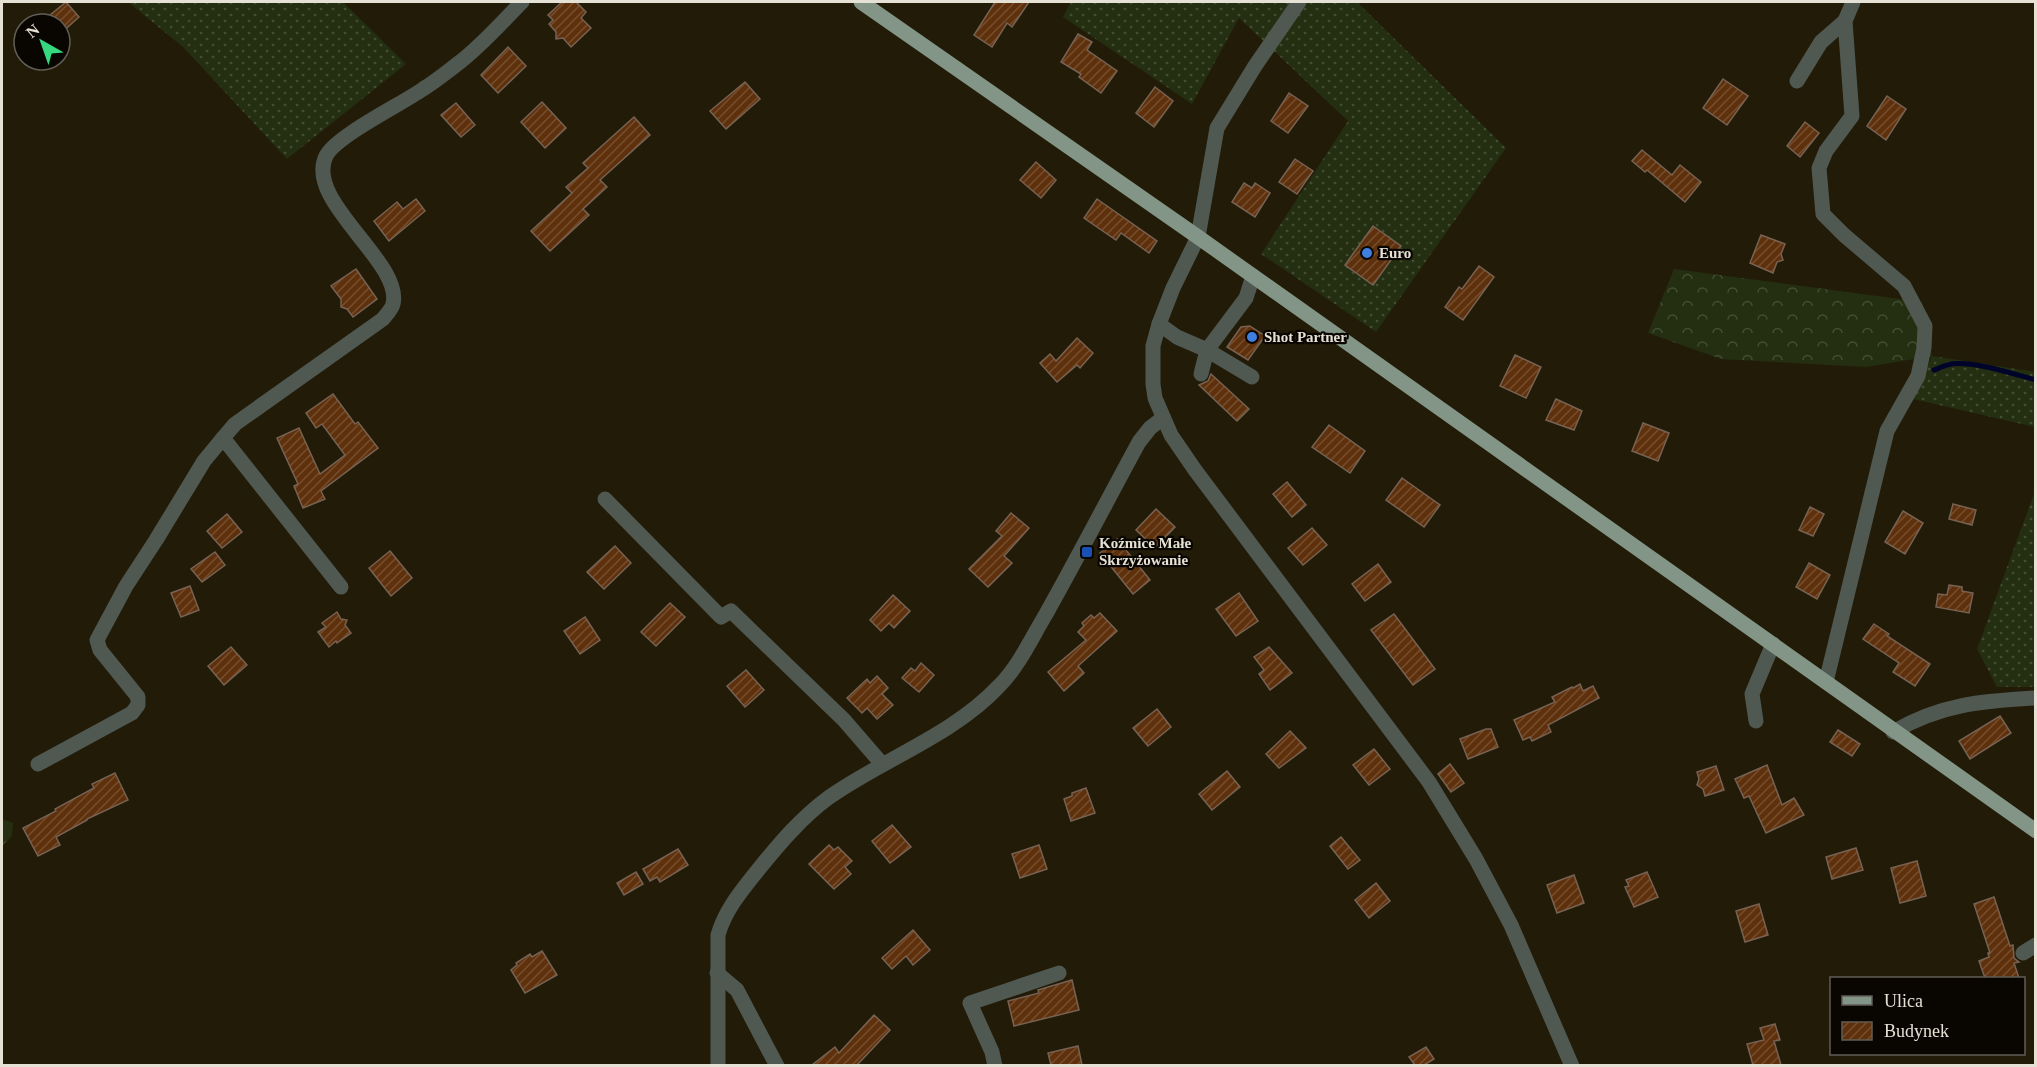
<svg xmlns="http://www.w3.org/2000/svg" width="2037" height="1067" font-family="Georgia,serif">
<defs>
<pattern id="grass-dots" width="8" height="8" patternUnits="userSpaceOnUse" patternTransform="scale(1.5)"><rect width="8" height="8" fill="#232f10"/><path d="M2 2h.1M6 6h.1" fill="none" stroke="#434d32" stroke-width="1.8" stroke-linecap="round"/></pattern>
<pattern id="forest-crowns" width="20" height="18" patternUnits="userSpaceOnUse" patternTransform="scale(1.5)"><rect width="20" height="18" fill="#232f10"/><path d="M2 6a3 3 0 1 1 6 0M12 15a3 3 0 1 1 6 0" fill="none" stroke="#434d32"/></pattern>
<pattern id="building-hatch" width="6" height="6" patternUnits="userSpaceOnUse" patternTransform="scale(1.5)"><rect width="6" height="6" fill="#5e300b"/><path d="M-1 1l2-2M0 6l6-6M5 7l2-2" fill="none" stroke="#754e2e"/></pattern>
</defs>
<rect width="100%" height="100%" fill="#221b07"/>
<g fill="url(#grass-dots)">
<polygon points="128,2 343,2 406,64 287,159 183,47"/>
<polygon points="1071,2 1357,2 1506,148 1376,332 1261,254 1348,121 1239,18 1192,104 1063,17"/>
<polygon points="1932,356 2035,372 2035,427 1913,399"/>
<polygon points="2035,491 2035,687 1997,687 1977,649"/>
</g>
<g fill="url(#forest-crowns)">
<polygon points="1674,269 1922,302 1932,356 1866,367 1721,359 1648,333"/>
<polygon points="2,819 13,823 12,836 2,846"/>
</g>
<g fill="none" stroke-linecap="round" stroke-linejoin="round">
<path stroke="#00042b" stroke-width="5" d="M 1934,370 C 1938,369 1943,366 1947,365 C 1970,359 2013,374 2036,380"/>
</g>
<g fill="url(#building-hatch)" stroke="#776254" stroke-width="1.5">
<polygon points="66,2 79,17 60,34 60,24 39,24"/>
<polygon points="562,2 576,2 586,12 581,18 591,28 571,47 563,38 556,39 556,32 549,24 553,20 548,15"/>
<polygon points="995,2 1029,2 1012,27 1007,23 992,47 974,35"/>
<polygon points="1078,34 1092,42 1087,50 1117,71 1101,93 1079,77 1081,74 1061,62"/>
<polygon points="508,47 526,66 498,93 481,75"/>
<polygon points="1723,79 1748,96 1727,125 1703,108"/>
<polygon points="745,82 760,99 726,129 710,111"/>
<polygon points="1155,87 1173,101 1154,127 1136,113"/>
<polygon points="1289,93 1308,106 1288,133 1271,121"/>
<polygon points="1887,96 1906,109 1886,140 1867,126"/>
<polygon points="542,102 566,128 545,148 521,122"/>
<polygon points="456,103 475,125 461,137 441,115"/>
<polygon points="634,117 650,135 600,180 607,187 583,209 589,215 550,251 531,231 572,193 566,187 588,168 583,163"/>
<polygon points="1805,122 1819,133 1800,157 1787,146"/>
<polygon points="1642,150 1672,175 1680,165 1701,182 1685,202 1647,170 1645,172 1632,161"/>
<polygon points="1295,159 1313,171 1297,194 1279,182"/>
<polygon points="1036,162 1056,180 1041,198 1020,180"/>
<polygon points="1244,183 1252,188 1255,183 1270,193 1255,217 1232,202"/>
<polygon points="416,199 425,211 389,241 374,221 397,202 403,209"/>
<polygon points="1097,199 1157,241 1149,253 1121,233 1116,240 1084,218"/>
<polygon points="1373,226 1401,246 1373,285 1345,265"/>
<polygon points="1761,235 1785,244 1781,254 1783,260 1777,262 1773,273 1750,263"/>
<polygon points="1479,266 1494,277 1463,320 1445,307 1459,287 1462,289"/>
<polygon points="356,269 377,299 353,317 347,309 341,307 341,299 331,286"/>
<polygon points="1250,326 1265,336 1248,360 1227,347 1241,327"/>
<polygon points="1077,338 1093,353 1080,368 1077,365 1057,382 1040,363 1050,354 1056,361"/>
<polygon points="1515,355 1541,367 1526,398 1500,386"/>
<polygon points="1211,374 1249,409 1237,421 1199,385 1208,381"/>
<polygon points="333,394 355,424 358,422 378,448 321,491 325,499 303,508 294,486 298,484 277,438 299,428 320,474 345,455 322,424 316,428 306,413"/>
<polygon points="1556,399 1582,411 1574,430 1546,420"/>
<polygon points="1643,423 1669,433 1658,461 1632,451"/>
<polygon points="1329,425 1365,451 1350,473 1312,447"/>
<polygon points="1402,478 1440,505 1424,527 1386,500"/>
<polygon points="1287,482 1306,505 1292,517 1273,494"/>
<polygon points="1953,504 1976,510 1972,525 1949,519"/>
<polygon points="1810,507 1824,514 1813,536 1799,530"/>
<polygon points="1156,509 1175,527 1155,548 1136,530"/>
<polygon points="1903,511 1923,523 1905,554 1885,542"/>
<polygon points="1011,513 1029,528 1004,556 1012,563 988,587 969,569 1002,536 996,531"/>
<polygon points="227,514 242,532 222,548 207,531"/>
<polygon points="1312,528 1327,545 1303,565 1288,548"/>
<polygon points="1117,539 1150,580 1133,594 1100,553"/>
<polygon points="615,546 631,563 604,589 587,572"/>
<polygon points="390,551 412,578 391,596 369,568"/>
<polygon points="215,552 225,565 202,582 191,569"/>
<polygon points="1809,563 1830,575 1817,599 1796,587"/>
<polygon points="1378,564 1391,582 1365,601 1352,584"/>
<polygon points="1949,585 1962,587 1962,591 1973,593 1969,613 1936,607 1938,594 1947,595"/>
<polygon points="190,586 199,610 181,617 171,593"/>
<polygon points="1239,593 1258,621 1236,636 1216,609"/>
<polygon points="893,595 910,611 894,628 889,623 881,631 870,620"/>
<polygon points="670,603 685,617 656,646 641,632"/>
<polygon points="337,612 341,619 347,620 345,625 351,633 337,643 336,641 329,647 318,632 326,627 322,623"/>
<polygon points="1100,613 1117,631 1078,666 1084,673 1064,691 1048,672 1086,640 1078,632 1084,626 1082,623 1091,615 1094,618"/>
<polygon points="1394,614 1435,669 1413,685 1371,630"/>
<polygon points="585,617 600,640 580,654 564,631"/>
<polygon points="1874,624 1889,634 1887,636 1930,664 1915,686 1893,672 1899,663 1863,639"/>
<polygon points="231,647 247,665 224,685 208,666"/>
<polygon points="1269,647 1292,673 1270,690 1259,674 1264,670 1254,657"/>
<polygon points="921,663 934,675 919,692 902,678 911,668 915,671"/>
<polygon points="746,670 764,690 745,707 727,686"/>
<polygon points="877,676 888,688 882,694 893,705 877,719 867,708 862,713 847,698 867,679 870,683"/>
<polygon points="1580,684 1583,691 1593,686 1599,698 1548,725 1551,732 1532,741 1530,737 1523,740 1514,720 1555,702 1552,697 1572,687 1573,688"/>
<polygon points="1157,709 1171,727 1148,746 1133,728"/>
<polygon points="2000,716 2011,733 1970,759 1959,741"/>
<polygon points="1486,729 1491,729 1498,747 1468,759 1460,739"/>
<polygon points="1838,730 1860,744 1852,756 1830,742"/>
<polygon points="1290,731 1306,748 1279,768 1266,754"/>
<polygon points="1374,749 1390,769 1369,785 1353,765"/>
<polygon points="1450,764 1464,783 1451,792 1438,774"/>
<polygon points="1767,765 1782,805 1794,798 1804,815 1766,833 1749,796 1744,798 1735,779"/>
<polygon points="1716,766 1724,790 1705,796 1703,789 1697,785 1699,779 1697,772"/>
<polygon points="1227,771 1240,787 1212,810 1199,794"/>
<polygon points="115,773 128,800 87,819 87,820 56,837 60,845 38,856 23,828 56,811 55,809 94,788 92,784"/>
<polygon points="1086,788 1095,813 1071,821 1064,799 1072,796 1072,793"/>
<polygon points="892,825 911,847 890,863 872,841"/>
<polygon points="1341,837 1360,860 1348,869 1330,846"/>
<polygon points="829,845 834,850 838,847 852,861 845,867 851,874 834,889 809,864"/>
<polygon points="1039,845 1047,869 1020,878 1012,854"/>
<polygon points="1856,848 1863,870 1832,879 1826,857"/>
<polygon points="678,849 688,865 660,882 657,877 650,881 643,869"/>
<polygon points="1917,861 1926,896 1900,903 1891,868"/>
<polygon points="636,872 643,884 624,895 617,883"/>
<polygon points="1647,872 1658,897 1634,907 1625,887 1629,886 1626,880"/>
<polygon points="1574,875 1584,903 1557,913 1547,885"/>
<polygon points="1376,883 1390,901 1369,918 1355,900"/>
<polygon points="1994,897 2010,946 2013,945 2014,958 2019,962 2014,963 2019,978 1985,978 1979,961 1989,957 1988,953 1990,953 1974,904"/>
<polygon points="1759,904 1768,935 1745,942 1736,911"/>
<polygon points="913,930 930,950 913,965 906,956 892,969 882,958"/>
<polygon points="542,951 557,975 525,993 511,970 517,965 516,963 530,954 532,957"/>
<polygon points="1072,980 1079,1010 1014,1026 1008,1001 1039,993 1038,990"/>
<polygon points="874,1015 890,1030 857,1065 812,1065 835,1047 839,1053"/>
<polygon points="1775,1024 1780,1040 1774,1041 1781,1065 1753,1065 1747,1044 1764,1040 1760,1028"/>
<polygon points="1078,1046 1082,1065 1051,1065 1048,1053"/>
<polygon points="1426,1047 1434,1059 1424,1065 1415,1065 1409,1057"/>
</g>
<g fill="none" stroke-linecap="round" stroke-linejoin="round">
<g stroke="#4f5851" stroke-width="15">
<polyline points="1299,2 1255,66 1217,128 1198,237 1173,288 1159,324 1153,346 1153,384 1155,398 1171,435 1195,470 1429,782 1476,859 1511,925 1572,1066"/>
<polyline points="1797,81 1821,42 1845,21"/>
<polyline points="1159,324 1177,337 1207,350 1201,374"/>
<polyline points="1252,377 1207,350 1246,298 1253,276"/>
<polyline points="223,438 341,587"/>
<polyline points="605,499 721,617 731,611 844,720 882,764"/>
<polyline points="1826,682 1887,431 1918,376 1924,348 1925,326 1904,286 1844,235 1823,214 1819,168 1826,151 1852,116 1845,21 1853,2"/>
<polyline points="1756,721 1752,694 1773,644"/>
<path d="M 1893,732 C 1941,704 1982,701 2036,698"/>
<path d="M 38,764 L 132,713 L 138,705 L 138,697 L 100,650 L 97,640 L 126,586 L 156,540 L 204,461 L 223,438 L 235,424 L 383,319 C 386,315 392,309 393,304 C 403,262 304,201 326,156 C 336,136 402,104 423,89 C 436,81 448,71 460,62 C 483,44 502,22 522,2"/>
<polyline points="2023,953 2036,945"/>
<polyline points="717,973 737,990 777,1066"/>
<path d="M 718,1066 L 718,935 C 725,910 742,890 758,870 C 779,844 801,818 828,798 C 883,759 952,736 999,686 C 1019,666 1031,639 1046,614 C 1078,557 1108,499 1139,442 L 1150,428 L 1163,418"/>
<polyline points="995,1066 992,1052 970,1003 1059,973"/>
</g>
<polyline stroke="#829586" stroke-width="15" points="861,2 1198,237 2036,831"/>
</g>
<g fill="#3f7fe0" stroke="#090602" stroke-width="2">
<circle cx="1367" cy="253" r="6"/>
<circle cx="1252" cy="337" r="6"/>
</g>
<rect fill="#1a4fb4" stroke="#090602" stroke-width="2" x="1081" y="546" width="12" height="12" rx="3"/>
<g text-anchor="middle" stroke-width="4.5" stroke-linejoin="round" paint-order="stroke">
<g font-size="15" font-weight="bold" fill="#e6e1d5" stroke="#090602" text-anchor="start">
<text x="1379" y="258">Euro</text>
<text x="1264" y="342">Shot Partner</text>
<text x="1099" y="548">Koźmice Małe<tspan x="1099" dy="17">Skrzyżowanie</tspan></text>
</g>
</g>
<rect width="2037" height="1067" fill="none" stroke="#e6e1d5" stroke-width="6"/>
<rect x="1830" y="977" width="195" height="78" fill="#090602" stroke="#615e56" stroke-width="1.5"/>
<rect x="1842" y="996" width="30" height="9" fill="#829586" stroke="#615e56" stroke-width="1.5"/>
<text x="1884" y="1007" font-size="18" fill="#e6e1d5">Ulica</text>
<rect x="1842" y="1022" width="30" height="18" fill="url(#building-hatch)" stroke="#615e56" stroke-width="1.5"/>
<text x="1884" y="1037" font-size="18" fill="#e6e1d5">Budynek</text>
<g transform="translate(42 42) rotate(320)"><circle r="28" fill="#090602" stroke="#615e56" stroke-width="1.5"/>
<path d="M0-4.5L10 22L0 15L-10 22Z" fill="#36d880"/>
<text y="-9" font-size="16" font-weight="bold" text-anchor="middle" fill="#e6e1d5">N</text>
</g>
</svg>
